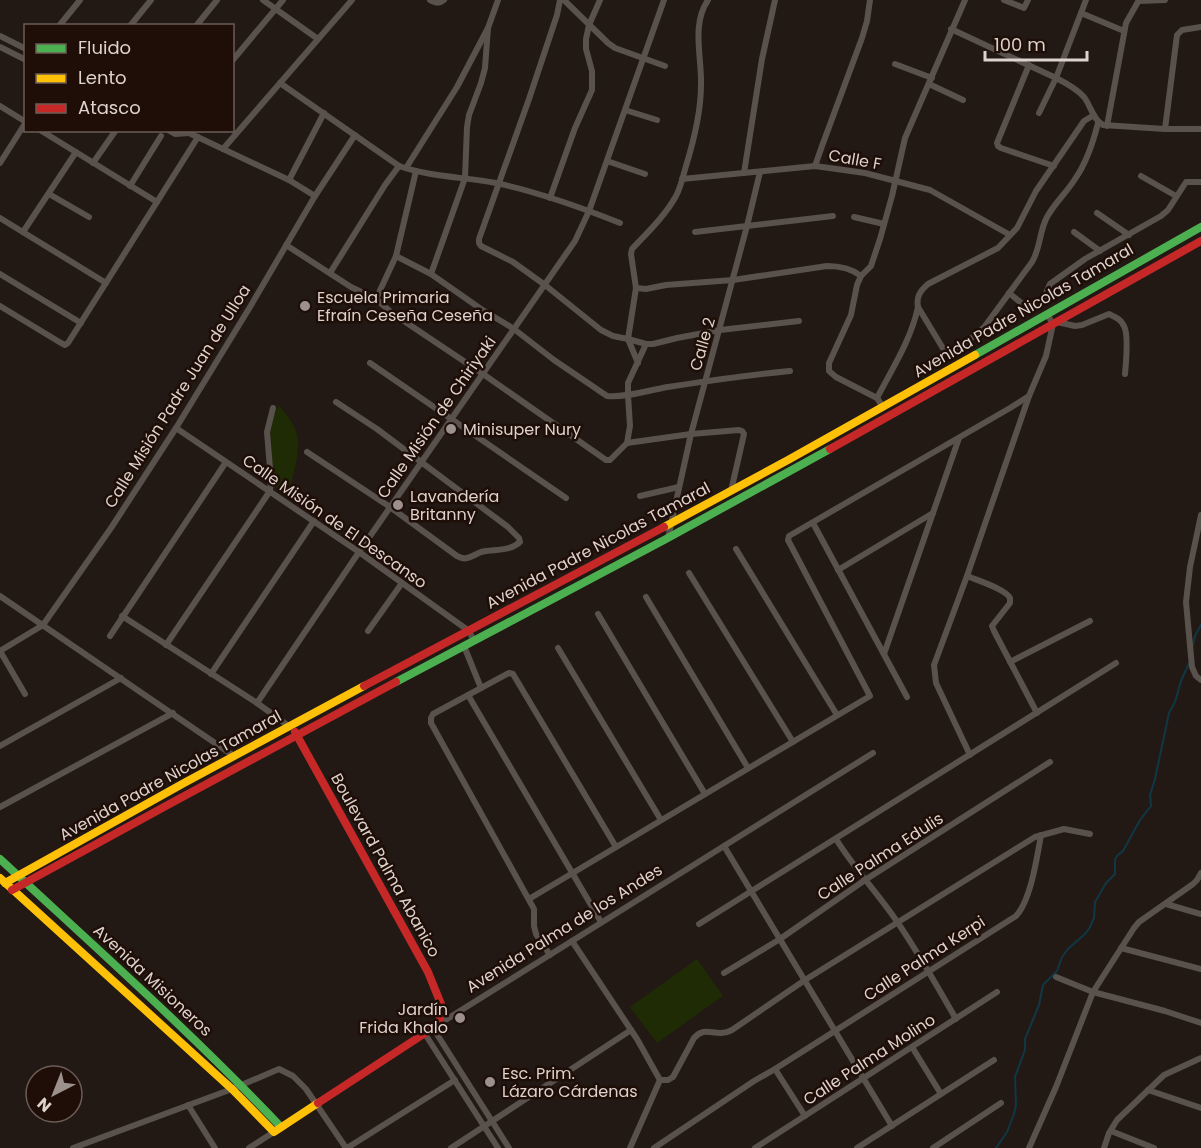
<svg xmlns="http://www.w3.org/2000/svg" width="1201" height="1148" font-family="Poppins,sans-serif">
<rect width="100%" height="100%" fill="#221915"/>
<g fill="#1f2b04">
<path d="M 279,405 C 284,412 292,421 295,429 C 303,446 293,478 287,495 L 274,486 L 270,431 L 272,418 Z"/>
<polygon points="697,959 723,996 657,1043 630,1007"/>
</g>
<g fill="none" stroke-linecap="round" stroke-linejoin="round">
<g stroke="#103746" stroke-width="2">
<polyline points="1193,645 1195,636 1201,625"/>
<polyline points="996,1148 1007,1132 1014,1114 1016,1105 1015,1077 1025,1050 1025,1039 1039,1005 1043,985 1057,971 1062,957 1068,949 1086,933 1090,927 1094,918 1095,902 1106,883 1115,874 1115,859 1118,855 1123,851 1140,820 1151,806 1150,795 1155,779 1169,713 1175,702 1181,681 1189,663"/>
</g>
<g stroke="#59514b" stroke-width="6">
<polyline points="263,0 318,39"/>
<path d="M 430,0 C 436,3 439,4 444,0"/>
<polyline points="560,0 557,15 529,99 479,239 479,243 481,246 513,262 545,285 601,330 613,336 628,339 646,344 653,344 677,338 720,330 799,321"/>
<polyline points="564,0 608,43 615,48 665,66"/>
<polyline points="1004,0 1024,8 1028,0"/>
<polyline points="1139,1 1165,0"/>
<polyline points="1081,13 1124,31"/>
<polyline points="59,26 80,0"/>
<polyline points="130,26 151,0"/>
<polyline points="196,26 217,0"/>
<path d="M 951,29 L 1056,78 C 1066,83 1077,89 1084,97 C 1091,106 1093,120 1103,125 L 1165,129 L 1201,129"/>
<polyline points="0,36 26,49"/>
<polyline points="0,47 26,60"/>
<polyline points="232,61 283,0"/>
<polyline points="895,64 932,78"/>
<polyline points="1029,65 997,143 998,146 1001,148 1054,166"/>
<path d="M 280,83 L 399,166 C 430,177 464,177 496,183 C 538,192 580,207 620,223"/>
<polyline points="929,84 963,100"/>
<polyline points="0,106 26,122 0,163"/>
<polyline points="625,110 657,120"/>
<polyline points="1039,113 1056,78 1086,0"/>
<path d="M 1094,115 L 1084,121 L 1036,191 L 1017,228 L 998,248 L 928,284 C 920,291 916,297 918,307 L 944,350 L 951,352 L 976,335 L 985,326 L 1032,262 C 1041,247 1039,232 1047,217 C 1054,204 1067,192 1075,179 C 1087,162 1093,143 1098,123"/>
<polyline points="1107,126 1126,23 1139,0"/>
<polyline points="1165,129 1177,35 1182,30 1201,27"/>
<polyline points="40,130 157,202"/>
<polyline points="168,130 175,134 189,133"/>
<polyline points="186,130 189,133 289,180 315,196"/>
<polyline points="223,149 352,0"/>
<polyline points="607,161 645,174"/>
<polyline points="93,163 116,130"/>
<polyline points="815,166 822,146 862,38 867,21 870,0"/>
<polyline points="406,168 457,87 488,28 498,0"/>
<polyline points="744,173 762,59 775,0"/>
<polyline points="1141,176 1176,196"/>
<polyline points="682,179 815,166 865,173 930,190 1010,235"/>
<polyline points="289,180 324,113"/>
<polyline points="130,186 161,136"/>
<polyline points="49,194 89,217"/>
<polyline points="550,198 575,128 592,90 592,71 586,49 586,39 589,25 600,0"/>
<polyline points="1097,213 1129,235"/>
<polyline points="854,217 884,224"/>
<polyline points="0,218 106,283"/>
<polyline points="23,232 76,152"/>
<polyline points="695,232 833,216"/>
<polyline points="1074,232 1100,251"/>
<polyline points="286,245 351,287 376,299 392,313 483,374 606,460 610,460 627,443 691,434 739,430 742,431 744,434 731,491"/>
<path d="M 396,256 L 431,274 L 481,309 L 514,329 L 554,360 L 607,396 C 626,398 649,390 668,387 C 708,381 749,375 790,371"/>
<polyline points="330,273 385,185 399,166"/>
<polyline points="0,274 81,323"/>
<polyline points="431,274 465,178 467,127 469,115 481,83 485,68 488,28"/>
<path d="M 636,288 L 646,289 L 666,285 L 733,280 L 827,266 C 840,266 851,268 861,276"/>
<polyline points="1009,293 1030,310"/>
<polyline points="376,299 396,256 416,171"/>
<polyline points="1047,301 1046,293 1050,284 1085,259 1161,216 1168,210 1186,182 1201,182"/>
<polyline points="0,306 61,343 65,345 68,343 198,137"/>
<path d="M 1057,322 L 1075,326 L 1082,325 L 1109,314 C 1115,317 1121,319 1124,326 C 1129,335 1126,362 1125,374"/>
<polyline points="370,363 566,498"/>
<path d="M 638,363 L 628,339 L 636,288 L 631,254 L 632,249 C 647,233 665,216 676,196 C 681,187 683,176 686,166 C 694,140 701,113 701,85 C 702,57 691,25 708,0"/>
<polyline points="877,398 836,377 829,371 829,363 851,315 857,285 861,276 871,266 880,239 892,196 905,138 965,0"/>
<path d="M 883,407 L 877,398 C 892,369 911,340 918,307"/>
<polyline points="176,428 359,552 469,631 474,641"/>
<polyline points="627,443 630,426 628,395 628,383 646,344"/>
<path d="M 307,452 L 390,507 L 457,556 C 461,558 463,559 467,558 C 472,557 476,554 481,552 C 494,549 509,552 520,542 L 519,538 L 508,527 L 377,429 L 336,402"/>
<polyline points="640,496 679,487"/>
<polyline points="1201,515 1190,567 1186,602 1192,667 1196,676 1201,680"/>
<polyline points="813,523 907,697"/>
<polyline points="668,538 691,434 747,226 760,172"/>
<polyline points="736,549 837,715"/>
<polyline points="838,570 933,513"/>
<polyline points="689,573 793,742"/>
<path d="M 967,576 C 976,580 1006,589 1010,598 C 1010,599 1010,601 1010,603 L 992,626 L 994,631 L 1037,713"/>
<polyline points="0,596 234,756"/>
<polyline points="646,597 748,768"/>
<polyline points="598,614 705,794"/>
<polyline points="122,616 257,703 290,727"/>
<polyline points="368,631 402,583"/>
<polyline points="110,636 226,462"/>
<polyline points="166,645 270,491 271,480 267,432 273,408"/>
<polyline points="464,646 481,688"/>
<polyline points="558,648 661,820"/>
<polyline points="0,651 43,625 111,528 176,428 250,307 315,196 355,135"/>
<polyline points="0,651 25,694"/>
<polyline points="884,654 959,438"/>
<polyline points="1010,662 1090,621"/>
<polyline points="211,674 314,521"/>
<polyline points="468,695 601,922"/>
<polyline points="257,703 359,552 575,241 589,211 664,0"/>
<polyline points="0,746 121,678"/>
<polyline points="970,755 936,683 934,665 967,576 1029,396 1046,356 1053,324 1047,314"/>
<polyline points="0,807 173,713"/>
<path d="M 836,839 C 852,865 873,888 891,913 C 915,946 935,983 956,1019"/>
<polyline points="724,846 892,1126"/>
<polyline points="529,899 870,696 788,540 789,536 1010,408 1029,396"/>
<polyline points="1166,904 1201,914"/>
<polyline points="699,924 1116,663"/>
<polyline points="572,941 637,1039 660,1080"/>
<polyline points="1121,948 1201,969"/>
<polyline points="550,955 536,934 534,926 534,909 431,723 431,718 433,714 509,673 513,674 616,847"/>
<polyline points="724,973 780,939 865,880 1050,762"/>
<polyline points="1056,977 1093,992 1165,1011 1201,1023"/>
<polyline points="439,1024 873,753"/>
<polyline points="433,1028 509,1148"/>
<polyline points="425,1034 498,1148"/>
<polyline points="912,1047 941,1094"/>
<polyline points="775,1069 805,1116"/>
<path d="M 660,1080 L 668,1080 L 673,1077 L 694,1038 C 706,1024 715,1039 732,1030 L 805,980 L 1035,837 L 1064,829 L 1090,834"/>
<polyline points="1148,1090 1201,1108"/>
<polyline points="188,1105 215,1148"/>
<polyline points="1111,1131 1154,1148"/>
<polyline points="73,1148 232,1089 279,1069 293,1076 306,1089 346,1148"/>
<polyline points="249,1148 274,1132"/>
<polyline points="347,1148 455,1080"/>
<polyline points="451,1148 631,1030"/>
<polyline points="630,1148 660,1080"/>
<path d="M 654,1148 L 754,1081 L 775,1069 L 1016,916 C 1031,900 1037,857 1041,835"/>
<polyline points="755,1148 997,992"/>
<polyline points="857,1148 994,1060"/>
<polyline points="933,1148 1001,1103"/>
<polyline points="1029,1148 1056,1087 1093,992 1134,928 1139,922 1193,884 1197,880 1201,873"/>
<polyline points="1104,1148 1109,1133 1117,1120 1164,1075 1201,1058"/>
</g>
<g stroke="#4caf50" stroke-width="8">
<polyline points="975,355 1201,227"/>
<polyline points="396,682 666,539 830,449"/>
<path d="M 0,859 C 95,947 192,1033 281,1127"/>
</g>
<g stroke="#ffc107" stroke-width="8">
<polyline points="664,527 788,460 975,355"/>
<polyline points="0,878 232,1089 274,1132 318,1103"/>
<polyline points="5,883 184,783 364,686"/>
</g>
<g stroke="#c62828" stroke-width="8">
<polyline points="830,449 1201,241"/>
<polyline points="364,686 664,527"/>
<polyline points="295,732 428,972 441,1004 439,1024 318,1103"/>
<polyline points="12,890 175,801 396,682"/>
</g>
</g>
<g fill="#9c918c" stroke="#1e0e07" stroke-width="2">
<circle cx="305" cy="306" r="6"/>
<circle cx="451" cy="429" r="6"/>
<circle cx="398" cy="505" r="6"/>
<circle cx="460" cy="1018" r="6"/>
<circle cx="490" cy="1082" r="6"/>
</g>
<g text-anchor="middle" stroke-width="5" stroke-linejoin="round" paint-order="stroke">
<g font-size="16" fill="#ded2cc" stroke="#1e0e07">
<text transform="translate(855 159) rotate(10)" y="6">Calle F</text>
<text transform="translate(1023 310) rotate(-30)" y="6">Avenida Padre Nicolas Tamaral</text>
<text transform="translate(702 344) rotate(-74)" y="6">Calle 2</text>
<text transform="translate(177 396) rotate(-58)" y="6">Calle Misión Padre Juan de Ulloa</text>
<text transform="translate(436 417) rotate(-55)" y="6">Calle Misión de Chiriyaki</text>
<text transform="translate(335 521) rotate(35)" y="6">Calle Misión de El Descanso</text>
<text transform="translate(598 545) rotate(-28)" y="6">Avenida Padre Nicolas Tamaral</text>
<text transform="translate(170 775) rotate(-29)" y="6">Avenida Padre Nicolas Tamaral</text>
<text transform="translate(880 856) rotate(-33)" y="6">Calle Palma Edulis</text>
<text transform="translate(386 865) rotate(61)" y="6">Boulevard Palma Abanico</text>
<text transform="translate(564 928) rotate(-32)" y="6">Avenida Palma de los Andes</text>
<text transform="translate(924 958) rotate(-33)" y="6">Calle Palma Kerpi</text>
<text transform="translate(153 980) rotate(43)" y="6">Avenida Misioneros</text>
<text transform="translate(869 1059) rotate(-33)" y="6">Calle Palma Molino</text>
</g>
<g font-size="16" fill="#ded2cc" stroke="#1e0e07" text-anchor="start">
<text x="317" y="303">Escuela Primaria<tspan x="317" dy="18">Efraín Ceseña Ceseña</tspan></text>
<text x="463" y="435">Minisuper Nury</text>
<text x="410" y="502">Lavandería<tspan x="410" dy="18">Britanny</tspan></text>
<text x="448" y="1015" text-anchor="end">Jardín<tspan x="448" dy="18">Frida Khalo</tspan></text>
<text x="502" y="1079">Esc. Prim.<tspan x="502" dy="18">Lázaro Cárdenas</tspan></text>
</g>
</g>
<rect x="24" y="24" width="210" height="108" fill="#1e0e07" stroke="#6b5c56" stroke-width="1.5"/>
<rect x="36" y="44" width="30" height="9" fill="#4caf50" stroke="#6b5c56" stroke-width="1.5"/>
<text x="78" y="54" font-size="18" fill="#ded2cc">Fluido</text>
<rect x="36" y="74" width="30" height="9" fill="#ffc107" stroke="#6b5c56" stroke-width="1.5"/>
<text x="78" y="84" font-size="18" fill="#ded2cc">Lento</text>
<rect x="36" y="104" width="30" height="9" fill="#c62828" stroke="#6b5c56" stroke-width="1.5"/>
<text x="78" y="114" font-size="18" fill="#ded2cc">Atasco</text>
<g transform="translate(54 1094) rotate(222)"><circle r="28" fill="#1e0e07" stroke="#6b5c56" stroke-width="1.5"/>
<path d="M0-4.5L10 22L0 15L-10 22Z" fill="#9c918c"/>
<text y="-9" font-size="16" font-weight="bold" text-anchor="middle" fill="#ded2cc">N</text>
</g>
<path d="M985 51v9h102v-9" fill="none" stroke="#ded2cc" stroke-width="3"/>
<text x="994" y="51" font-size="18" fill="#ded2cc" stroke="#1e0e07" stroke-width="4.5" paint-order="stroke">100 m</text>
</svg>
